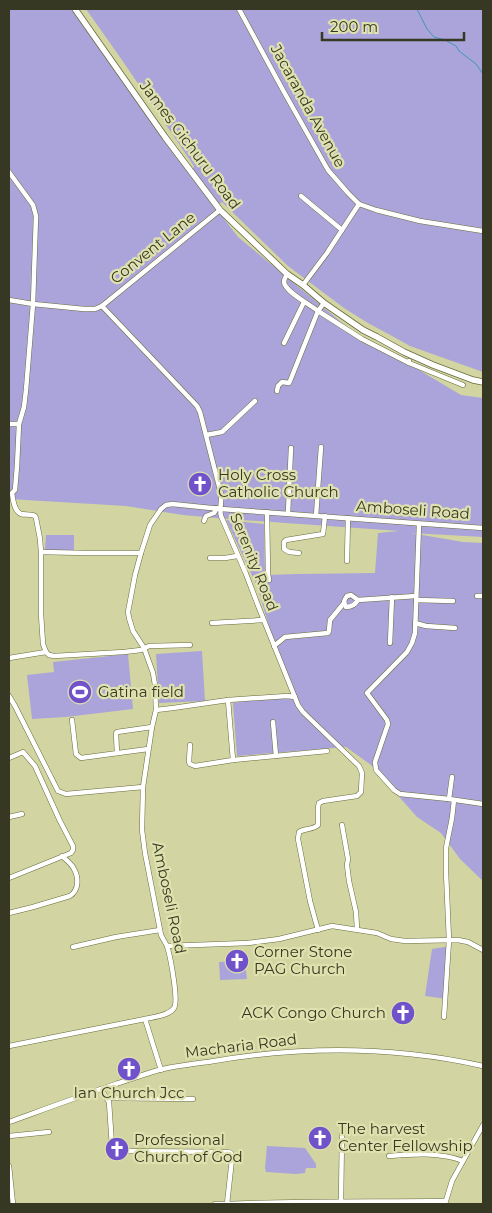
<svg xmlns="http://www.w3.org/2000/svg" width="492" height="1213" font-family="Montserrat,sans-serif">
<rect width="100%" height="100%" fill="#d2d5a1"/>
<g fill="#aba4da">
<polygon points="9,9 76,9 191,173 194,166 122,60 86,9 483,9 483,372 410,346 392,336 368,323 344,308 288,266 222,202 215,207 238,237 346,326 382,350 404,361 461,395 483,398 483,537 411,533 463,542 483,543 483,881 460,859 441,833 417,817 371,765 346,747 237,756 233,703 291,694 283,673 257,586 226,520 264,524 265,575 298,574 375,573 378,533 399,531 228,519 183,515 126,506 9,499"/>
<polygon points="46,535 74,535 74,551 45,550"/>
<polygon points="202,651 205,701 159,703 156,654"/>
<polygon points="128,654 133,709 66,717 32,719 27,675 54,672 53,662"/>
<polygon points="450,946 448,999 425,996 432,949"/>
<polygon points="241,961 241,964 245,964 247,979 220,980 219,962"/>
<polygon points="267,1146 305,1148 316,1164 316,1168 306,1168 305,1173 296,1174 266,1172 265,1168"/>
</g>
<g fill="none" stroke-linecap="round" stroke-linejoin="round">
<polyline stroke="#3e96bd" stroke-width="1" points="417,9 427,29 434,37 445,40 456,46 459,51 476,64 483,74"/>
<g stroke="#696b3c" stroke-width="5.5">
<g id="street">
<polyline points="239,9 284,92 328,170 348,193 359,204 376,210 420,221 483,231"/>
<path d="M 9,172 L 33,205 L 36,216 L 33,304 L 26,390 L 24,407 L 19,424 L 17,466 L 15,490 L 12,493 C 13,500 14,511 21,514 C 25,515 31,514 35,516 L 36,518 L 40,539 L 41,552 L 41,614 L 43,644 L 46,652 L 49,655 L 54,656 L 124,652 L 141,650 L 149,646 L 190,645"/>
<polyline points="301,196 342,230"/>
<path d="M 287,274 C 286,276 284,279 284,282 C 285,292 311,305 318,311 L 324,303"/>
<polyline points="303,285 327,253 359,204"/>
<polyline points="9,300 33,304 84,309 95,309 102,306 220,210"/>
<path d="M 102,306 L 197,406 L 200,412 L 221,494 C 222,502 219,509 221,516 L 246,574 L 259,608 L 298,705 L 303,712 L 359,766 L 362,773 L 361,792 L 357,796 L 323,801 L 319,803 L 318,807 L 318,825 C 313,830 305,828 299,832 L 298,839 L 310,901 L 318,930"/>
<polyline points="284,343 304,302"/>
<polyline points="409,361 409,363 414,365 463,385"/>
<polyline points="277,391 278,386 282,382 289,383 290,381 318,311 362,339 409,363"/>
<polyline points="9,424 19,424"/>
<polyline points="206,435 222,432 255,401"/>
<polyline points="267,512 268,574 269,580"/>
<polyline points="288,513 291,448"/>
<polyline points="316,516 321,447"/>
<polyline points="204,521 206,516 214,513 217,508"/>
<polyline points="419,524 415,633 412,643 407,652 367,693 387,720 388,724 375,762 376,770 394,790 400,794 449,799 483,804"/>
<polyline points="41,552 87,553 141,553"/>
<polyline points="299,553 289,552 284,549 284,542 286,540 323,534 325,516"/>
<polyline points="210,558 225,558 237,556"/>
<polyline points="347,561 348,518"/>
<polyline points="477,596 483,596"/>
<path d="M 358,600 C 355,605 352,607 346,607 C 343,602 344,600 347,596 L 351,595 L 358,600 L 416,596"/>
<polyline points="416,600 453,601"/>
<polyline points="212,623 263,620"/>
<polyline points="415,623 426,626 455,628"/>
<polyline points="390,643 392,597"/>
<polyline points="274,646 285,637 328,633 329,631 330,620 344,603"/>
<polyline points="9,658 46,652"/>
<polyline points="9,696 15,706 58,791 66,794 143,787"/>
<polyline points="228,700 233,760"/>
<polyline points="156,710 173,708 228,700 287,696 295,697"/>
<polyline points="72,720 76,754 81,758 148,749"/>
<polyline points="273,722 276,756"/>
<polyline points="190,745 189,762 190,764 195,766 233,760 327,751"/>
<polyline points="117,753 116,733 117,732 152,727"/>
<polyline points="9,758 23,752 35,766 60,821 73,846 73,850 71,853 9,878"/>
<polyline points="449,799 452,777"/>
<polyline points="9,817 22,814"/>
<polyline points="342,825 348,859 347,865 349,881 356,912 357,929"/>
<path d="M 9,913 L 33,907 L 70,896 C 79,890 79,878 74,869 C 72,864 66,860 62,856"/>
<polyline points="167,946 248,943 279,939 332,926 377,933 391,939 405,941 458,940 468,942 483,950"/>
<polyline points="73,947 116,937 160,930"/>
<polyline points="444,1017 449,940 446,872 446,848 452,818 454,800"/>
<polyline points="145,1019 161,1070"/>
<path d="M 9,1046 L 145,1019 C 153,1017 169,1016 174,1008 C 179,1001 170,955 167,946 C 165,942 163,939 161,935 L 145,853 L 142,830 L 143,787 L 152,727 L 156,710 L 155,685 L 153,673 L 144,648 L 133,631 L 129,618 L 128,612 L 135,575 L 141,553 L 150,525 L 161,509 L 166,505 L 172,504 L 221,509 L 483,528"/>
<path d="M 101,1089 L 109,1102 L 112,1146 L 114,1150 L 116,1151 L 228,1152 L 231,1153 L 232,1159 L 227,1204 C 300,1201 372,1202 445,1201"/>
<polyline points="107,1098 193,1099"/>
<path d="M 9,1122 C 45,1109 80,1096 116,1084 C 131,1079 145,1074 159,1070 C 175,1066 192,1064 208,1062 C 299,1046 393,1046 483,1066"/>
<polyline points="9,1136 49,1132"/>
<path d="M 389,1156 C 413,1154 440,1152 463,1161"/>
<polyline points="9,1166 13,1204"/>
<polyline points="341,1202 342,1134"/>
<polyline points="215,1204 227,1204"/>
<polyline points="445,1204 452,1181 483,1125"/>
</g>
</g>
<g stroke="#696b3c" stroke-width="7">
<polyline id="secondary" points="75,9 165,137 220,210 287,274 303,285 324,303 363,330 377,337 404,352 433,365 473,380 483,382"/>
</g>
<use href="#street" stroke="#fff" stroke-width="4.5"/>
<use href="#secondary" stroke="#fff" stroke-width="5.5"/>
</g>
<defs>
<g id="church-disc" transform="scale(1.25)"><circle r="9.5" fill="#7052cb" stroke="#dfe2ae"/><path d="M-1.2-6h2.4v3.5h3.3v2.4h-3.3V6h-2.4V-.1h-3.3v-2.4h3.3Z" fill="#fff"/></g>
<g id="stadium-disc" transform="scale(1.25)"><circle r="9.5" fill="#7052cb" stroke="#dfe2ae"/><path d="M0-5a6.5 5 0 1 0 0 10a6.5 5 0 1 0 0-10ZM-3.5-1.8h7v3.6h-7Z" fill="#fff"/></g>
</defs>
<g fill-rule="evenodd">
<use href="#church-disc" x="200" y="484"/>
<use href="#stadium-disc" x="80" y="692"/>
<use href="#church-disc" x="237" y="961"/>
<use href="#church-disc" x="403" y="1013"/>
<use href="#church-disc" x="129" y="1069"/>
<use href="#church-disc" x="320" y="1138"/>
<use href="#church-disc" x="117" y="1149"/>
</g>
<g text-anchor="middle" stroke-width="4.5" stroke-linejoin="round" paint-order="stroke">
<g font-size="15" fill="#373823" stroke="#dfe2ae">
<text transform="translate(308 106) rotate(61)" y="5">Jacaranda Avenue</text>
<text transform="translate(190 145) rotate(53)" y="5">James Gichuru Road</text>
<text transform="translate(153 248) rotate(-39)" y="5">Convent Lane</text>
<text transform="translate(413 510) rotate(4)" y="5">Amboseli Road</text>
<text transform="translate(254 562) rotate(68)" y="5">Serenity Road</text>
<text transform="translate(169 898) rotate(78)" y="5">Amboseli Road</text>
<text transform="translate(241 1046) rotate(-7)" y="5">Macharia Road</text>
</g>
<g font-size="15" fill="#373823" stroke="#dfe2ae" text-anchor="start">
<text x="218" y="480">Holy Cross<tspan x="218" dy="17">Catholic Church</tspan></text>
<text x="98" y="697">Gatina field</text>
<text x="254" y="957">Corner Stone<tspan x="254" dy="17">PAG Church</tspan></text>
<text x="386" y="1018" text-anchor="end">ACK Congo Church</text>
<text x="129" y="1098" text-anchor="middle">Ian Church Jcc</text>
<text x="338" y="1134">The harvest<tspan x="338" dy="17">Center Fellowship</tspan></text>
<text x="134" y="1145">Professional<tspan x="134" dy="17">Church of God</tspan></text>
</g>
</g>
<rect width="492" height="1213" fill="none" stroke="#373823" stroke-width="20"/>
<path d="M322 32v8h142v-8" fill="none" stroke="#373823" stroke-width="2.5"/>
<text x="330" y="32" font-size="15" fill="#373823" stroke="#dfe2ae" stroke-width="4" paint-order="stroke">200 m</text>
</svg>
